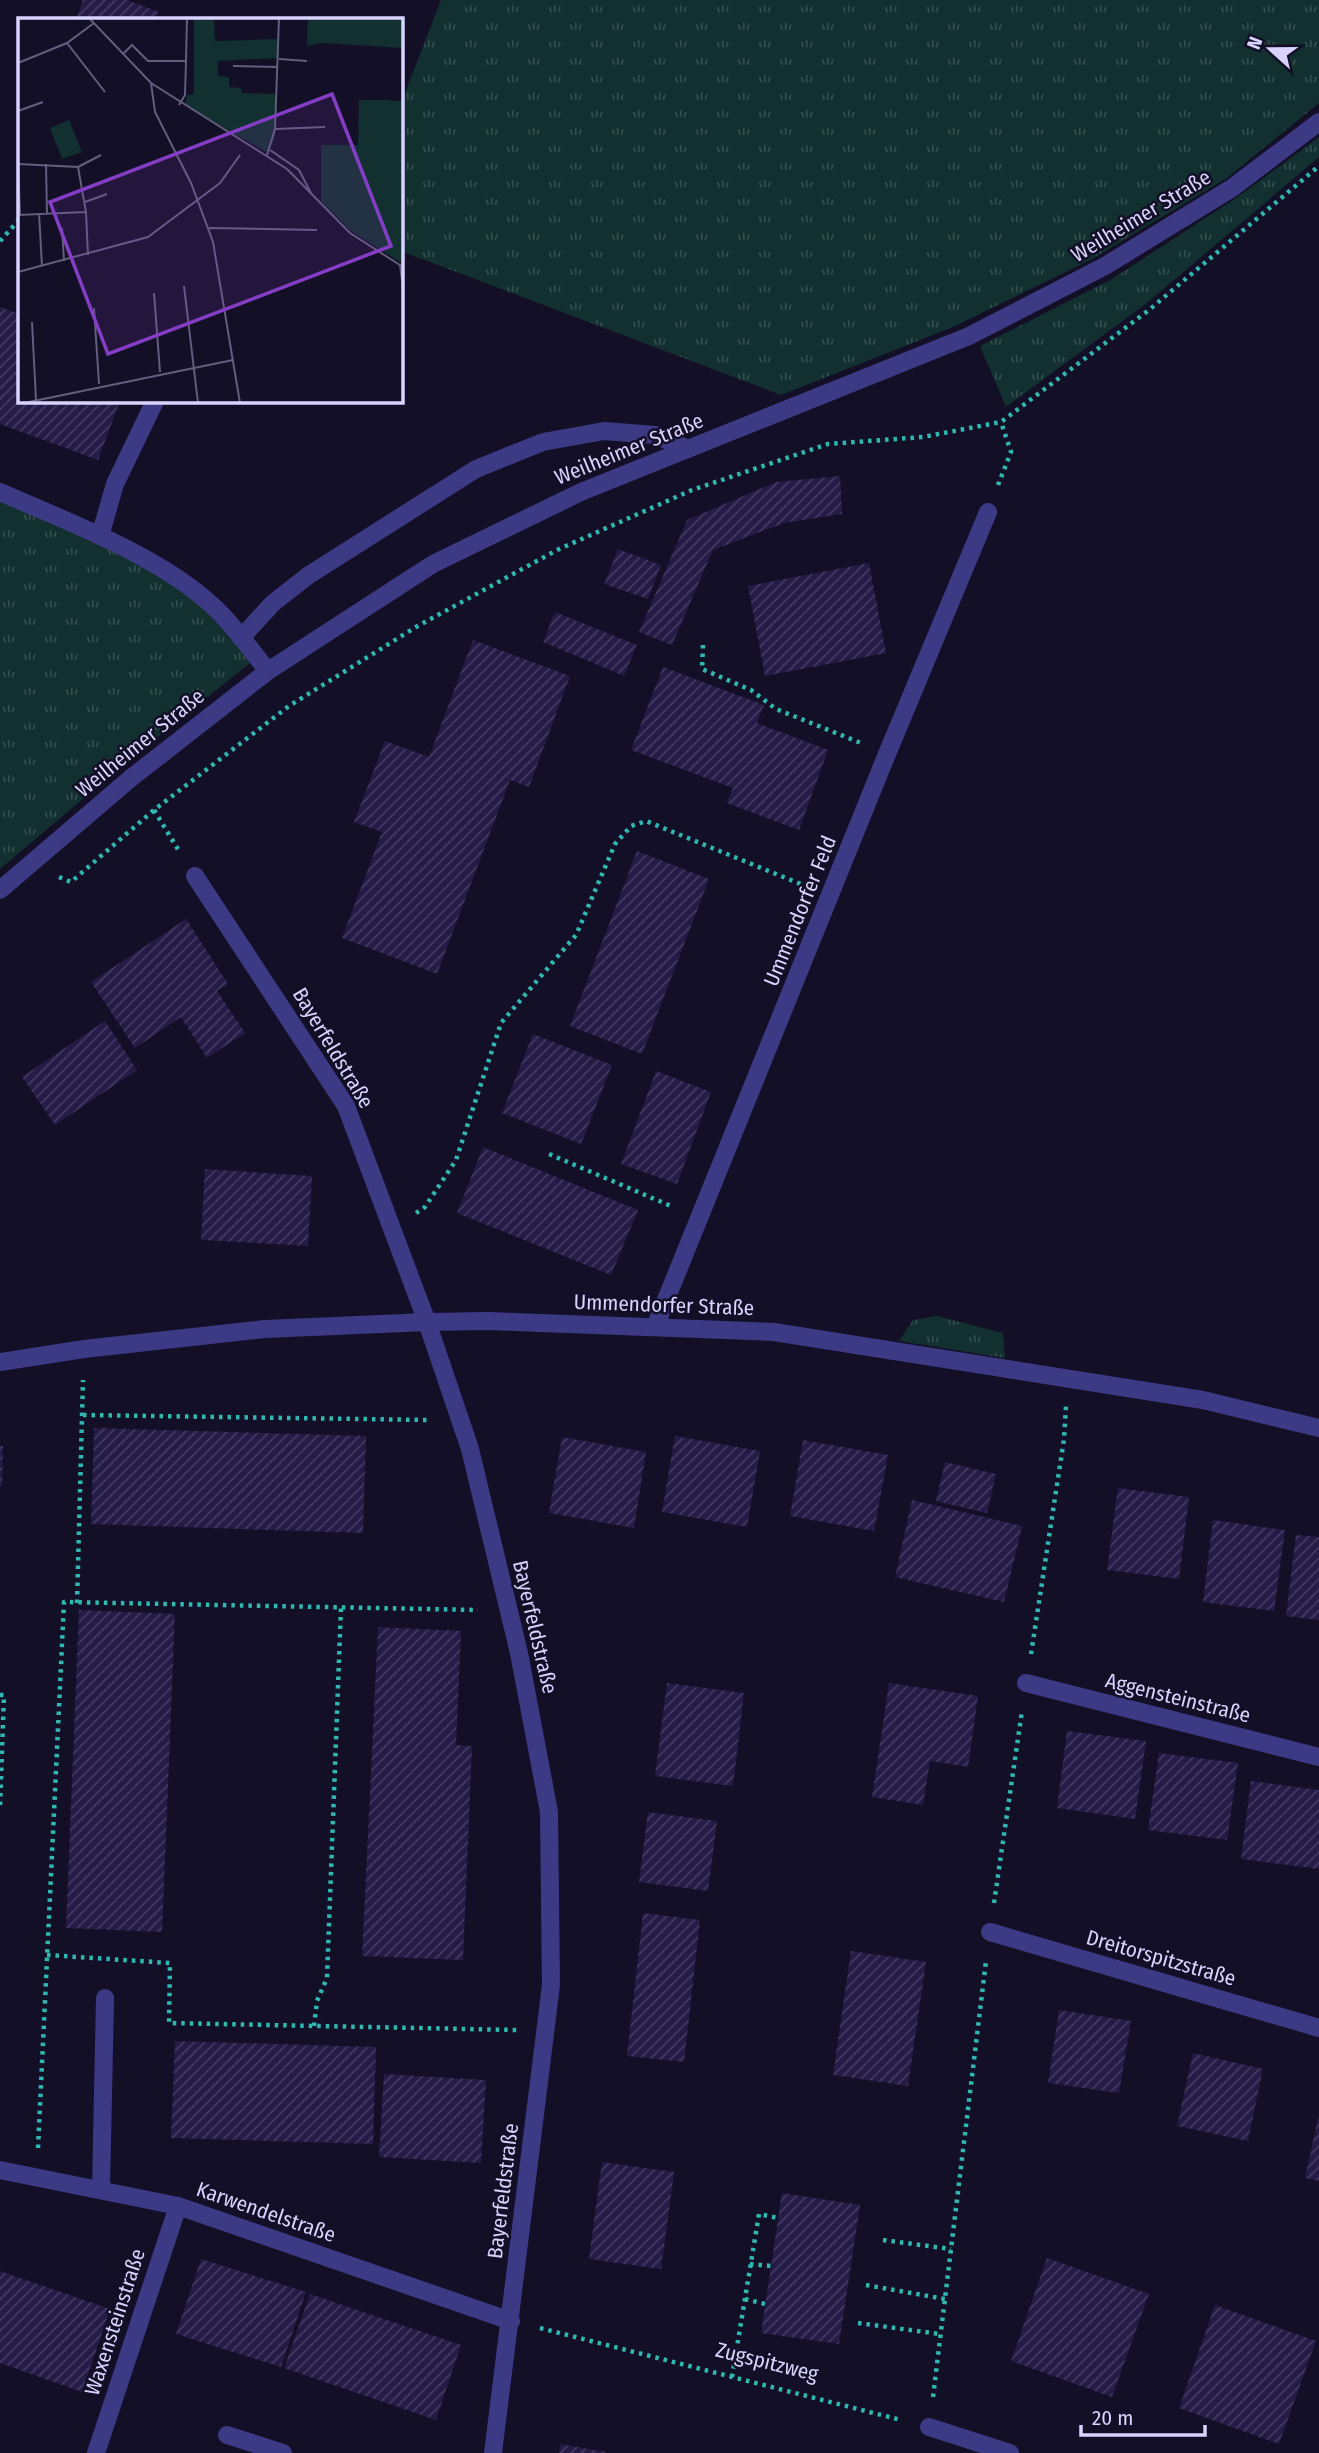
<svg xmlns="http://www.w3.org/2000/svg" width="1319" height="2453" font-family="'Fira Sans Condensed',sans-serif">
<defs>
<pattern id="grass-tufts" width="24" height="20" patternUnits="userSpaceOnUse" patternTransform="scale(1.75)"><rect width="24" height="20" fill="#12302f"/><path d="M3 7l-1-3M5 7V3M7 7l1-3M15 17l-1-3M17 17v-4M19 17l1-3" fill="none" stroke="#344d4e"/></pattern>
<pattern id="building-hatch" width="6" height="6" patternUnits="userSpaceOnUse" patternTransform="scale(1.75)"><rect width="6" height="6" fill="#241b47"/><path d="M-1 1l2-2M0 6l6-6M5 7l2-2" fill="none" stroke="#433b63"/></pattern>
</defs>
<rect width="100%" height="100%" fill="#130f26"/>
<g fill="url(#grass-tufts)">
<polygon points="441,0 1319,0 1319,103 1227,178 1092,259 953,327 781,395 401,251 401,103"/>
<polygon points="1319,137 1319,157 1147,303 1006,407 980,346 1112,279 1239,196"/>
<polygon points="0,500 149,557 255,659 117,770 0,869"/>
<polygon points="937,1316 1003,1333 1005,1358 899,1341 913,1320"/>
</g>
<g fill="url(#building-hatch)">
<polygon points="83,0 127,0 159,12 156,19 76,19"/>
<polygon points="0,307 19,314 19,401 120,401 98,460 0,424"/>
<polygon points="840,476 842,514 784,523 713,550 672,645 639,632 687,520 776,482"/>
<polygon points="618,549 661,565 648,599 604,584"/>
<polygon points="869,563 886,653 765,676 748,586"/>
<polygon points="555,612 637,645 624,676 543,642"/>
<polygon points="473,640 570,676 529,787 510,780 437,974 342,938 382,832 354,822 385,741 429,757"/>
<polygon points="663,667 764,705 757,723 828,750 799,830 727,803 733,788 631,750"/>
<polygon points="637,851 709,879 642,1054 570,1026"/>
<polygon points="186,919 228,984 217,991 245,1033 207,1058 181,1017 135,1048 91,982"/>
<polygon points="105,1021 137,1070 55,1125 22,1077"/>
<polygon points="533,1034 612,1065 581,1144 502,1113"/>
<polygon points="656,1071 711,1092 677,1184 621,1164"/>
<polygon points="483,1147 638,1210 611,1275 457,1213"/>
<polygon points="205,1169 312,1176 308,1246 201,1240"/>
<polygon points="94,1428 366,1436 363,1533 91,1524"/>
<polygon points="675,1436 760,1451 747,1527 662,1512"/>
<polygon points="562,1437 646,1452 634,1528 549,1513"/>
<polygon points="803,1440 888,1455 874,1531 790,1516"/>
<polygon points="0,1446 3,1446 2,1486 0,1486"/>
<polygon points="945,1462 996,1474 987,1513 936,1501"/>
<polygon points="1118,1488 1189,1497 1179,1579 1107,1570"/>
<polygon points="912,1500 1022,1526 1004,1602 895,1577"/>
<polygon points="1213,1520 1285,1530 1274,1611 1203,1602"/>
<polygon points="1296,1535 1319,1537 1319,1620 1286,1616"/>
<polygon points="79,1610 175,1614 162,1932 66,1928"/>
<polygon points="378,1627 461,1631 456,1745 472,1746 463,1960 362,1956"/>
<polygon points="667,1683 744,1693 733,1786 655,1776"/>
<polygon points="889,1683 978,1696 968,1767 930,1761 923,1805 872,1797"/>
<polygon points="1067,1731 1146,1741 1135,1819 1057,1808"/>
<polygon points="1159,1753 1238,1763 1227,1840 1148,1830"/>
<polygon points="1251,1781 1319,1790 1319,1869 1241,1859"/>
<polygon points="648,1812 717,1821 708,1891 639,1882"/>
<polygon points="643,1913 700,1920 684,2062 627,2056"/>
<polygon points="851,1951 926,1962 908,2086 833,2075"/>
<polygon points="1059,2010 1131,2021 1119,2093 1048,2083"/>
<polygon points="175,2041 376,2047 373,2144 171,2138"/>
<polygon points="1193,2053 1263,2069 1248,2141 1177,2126"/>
<polygon points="384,2074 486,2080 481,2163 379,2157"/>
<polygon points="1318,2118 1319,2118 1319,2181 1305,2178"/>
<polygon points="602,2162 674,2172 661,2269 589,2259"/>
<polygon points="782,2193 860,2205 839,2344 761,2333"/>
<polygon points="1047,2258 1149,2294 1112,2397 1011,2361"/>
<polygon points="201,2259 306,2292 281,2367 176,2334"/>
<polygon points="0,2271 110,2309 82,2392 0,2363"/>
<polygon points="310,2294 461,2345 436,2420 284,2368"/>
<polygon points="1215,2305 1316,2341 1279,2444 1179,2408"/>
<polygon points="560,2444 606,2452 606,2453 559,2453"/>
</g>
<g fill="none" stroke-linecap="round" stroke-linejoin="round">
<g stroke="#2fb8b0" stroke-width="4.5" stroke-dasharray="3.5 5" stroke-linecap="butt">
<polyline points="0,241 19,220"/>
<polyline points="998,485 1011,452 1001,422"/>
<polyline points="703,645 702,669 751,690 776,709 861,743"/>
<polyline points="154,810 179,851"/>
<polyline points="59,877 71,882 154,810 289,706 416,627 557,550 692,490 828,444 923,437 1001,422 1149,310 1319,166"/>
<polyline points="549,1154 671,1206"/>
<polyline points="416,1213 425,1207 456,1160 501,1023 576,935 615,844 631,826 646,821 803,885"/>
<polyline points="83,1415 428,1420"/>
<polyline points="77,1603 83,1380"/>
<polyline points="1031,1654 1064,1439 1066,1406"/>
<polyline points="0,1695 4,1695 0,1807"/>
<polyline points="994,1903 1022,1711"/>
<polyline points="47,1955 170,1963 169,2023 517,2030"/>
<polyline points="314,2026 317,2001 327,1978 341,1607"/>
<polyline points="38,2148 64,1602 478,1610"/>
<polyline points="883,2240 951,2249"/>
<polyline points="750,2264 771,2266"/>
<polyline points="866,2285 945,2299"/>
<polyline points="745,2299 765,2304"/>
<polyline points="858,2323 940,2334"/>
<polyline points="540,2328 901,2420"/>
<polyline points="732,2377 759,2214 778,2218"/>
<polyline points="933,2397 986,1961"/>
</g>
<g stroke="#3d3a85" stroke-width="18">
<path d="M 0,492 C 68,522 163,557 216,609 C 235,627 251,650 268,671"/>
<polyline points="100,536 115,484 155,401"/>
<polyline points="241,638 273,603 309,575 476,469 543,442 604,431 655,435 688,449"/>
<polyline points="195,876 346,1106 427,1322 470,1449 519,1653 549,1812 551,1985 493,2453"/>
<polyline points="0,890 131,778 268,671 433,564 581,492 969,336 1105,266 1232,188 1319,122"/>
<polyline points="655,1327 887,754 988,512"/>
<polyline points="0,1362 84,1349 265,1329 427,1322 488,1321 774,1332 1203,1400 1319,1428"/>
<polyline points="1026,1683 1319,1757"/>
<polyline points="990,1932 1319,2028"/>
<polyline points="0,2170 178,2206 511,2321"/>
<polyline points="101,2190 105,1998"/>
<polyline points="929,2427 1010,2453"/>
<polyline points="227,2435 283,2453"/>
<polyline points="96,2453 178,2206"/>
</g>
</g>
<g text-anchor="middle" stroke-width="5" stroke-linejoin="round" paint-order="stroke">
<g font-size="21" fill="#d9d4ff" stroke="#130f26">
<text transform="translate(1141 216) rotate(-31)" y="7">Weilheimer Straße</text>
<text transform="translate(629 449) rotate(-22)" y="7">Weilheimer Straße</text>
<text transform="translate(140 743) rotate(-39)" y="7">Weilheimer Straße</text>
<text transform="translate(800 911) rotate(-68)" y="7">Ummendorfer Feld</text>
<text transform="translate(333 1048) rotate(59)" y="7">Bayerfeldstraße</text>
<text transform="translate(664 1305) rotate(2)" y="7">Ummendorfer Straße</text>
<text transform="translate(535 1627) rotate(77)" y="7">Bayerfeldstraße</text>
<text transform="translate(1178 1698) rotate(14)" y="7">Aggensteinstraße</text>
<text transform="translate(1161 1958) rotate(16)" y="7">Dreitorspitzstraße</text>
<text transform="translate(503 2191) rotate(-83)" y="7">Bayerfeldstraße</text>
<text transform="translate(266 2212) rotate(19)" y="7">Karwendelstraße</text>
<text transform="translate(115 2322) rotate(-72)" y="7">Waxensteinstraße</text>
<text transform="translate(767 2362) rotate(14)" y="7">Zugspitzweg</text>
</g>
</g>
<g transform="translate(18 18)">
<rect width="385" height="385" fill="#130f26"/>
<path d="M 176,0 L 196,0 L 197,23 L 259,21 L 260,40 L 200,43 L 200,58 L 211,59 L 211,69 L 223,70 L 224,75 L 257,76 L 257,118 L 250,135 L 167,87 L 169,77 L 176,76 ZM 290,0 L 385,0 L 385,30 L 304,25 L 289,28 ZM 341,82 L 385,83 L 385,246 L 333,213 L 303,183 L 303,127 L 340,127 Z" fill="#12302f"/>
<path d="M 345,82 L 373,82 L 373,97 L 345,97 ZM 51,102 L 64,134 L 44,141 L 32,110 Z" fill="#12302f"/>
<path fill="none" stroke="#625e7d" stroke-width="2" d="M 71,0 L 133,65 L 269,151 L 332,215 L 385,249M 49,25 L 87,74M 105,36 L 114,27 L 130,43 L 168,43 L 167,77 L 161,87M 261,41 L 289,43M 168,43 L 169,0M 0,45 L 49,25 L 76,5M 215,48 L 260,49M 133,65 L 137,94 L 173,165 L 195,224 L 222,385M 0,93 L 25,84M 257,111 L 307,109M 252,132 L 281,152 L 293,175M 249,137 L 257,111 L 261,0M 0,146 L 60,149 L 68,194 L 70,237M 0,146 L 2,196M 28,146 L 29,196M 60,149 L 83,137M 67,184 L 89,176M 21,195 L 24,248M 0,197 L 68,194M 44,210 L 46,243M 191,210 L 299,212M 382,247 L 385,269M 0,254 L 130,219 L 202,165 L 222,137M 166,268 L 180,385M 136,275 L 142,354M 76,290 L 81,366M 14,304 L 18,382M 6,385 L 215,342"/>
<path fill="#843dc5" fill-opacity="0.15" stroke="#843dc5" stroke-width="3.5" d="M 314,76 L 373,228 L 90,336 L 32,184 Z"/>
<rect width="385" height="385" fill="none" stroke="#d9d4ff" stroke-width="3.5"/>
</g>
<g transform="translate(1270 49) rotate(291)" stroke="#130f26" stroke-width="5" paint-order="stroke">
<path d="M0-5L12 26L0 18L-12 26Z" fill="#d9d4ff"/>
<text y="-10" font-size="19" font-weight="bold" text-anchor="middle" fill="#d9d4ff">N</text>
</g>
<path d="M1081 2425v10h124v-10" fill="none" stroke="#d9d4ff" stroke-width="3.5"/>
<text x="1092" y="2425" font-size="21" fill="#d9d4ff" stroke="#130f26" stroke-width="5" paint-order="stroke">20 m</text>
</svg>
